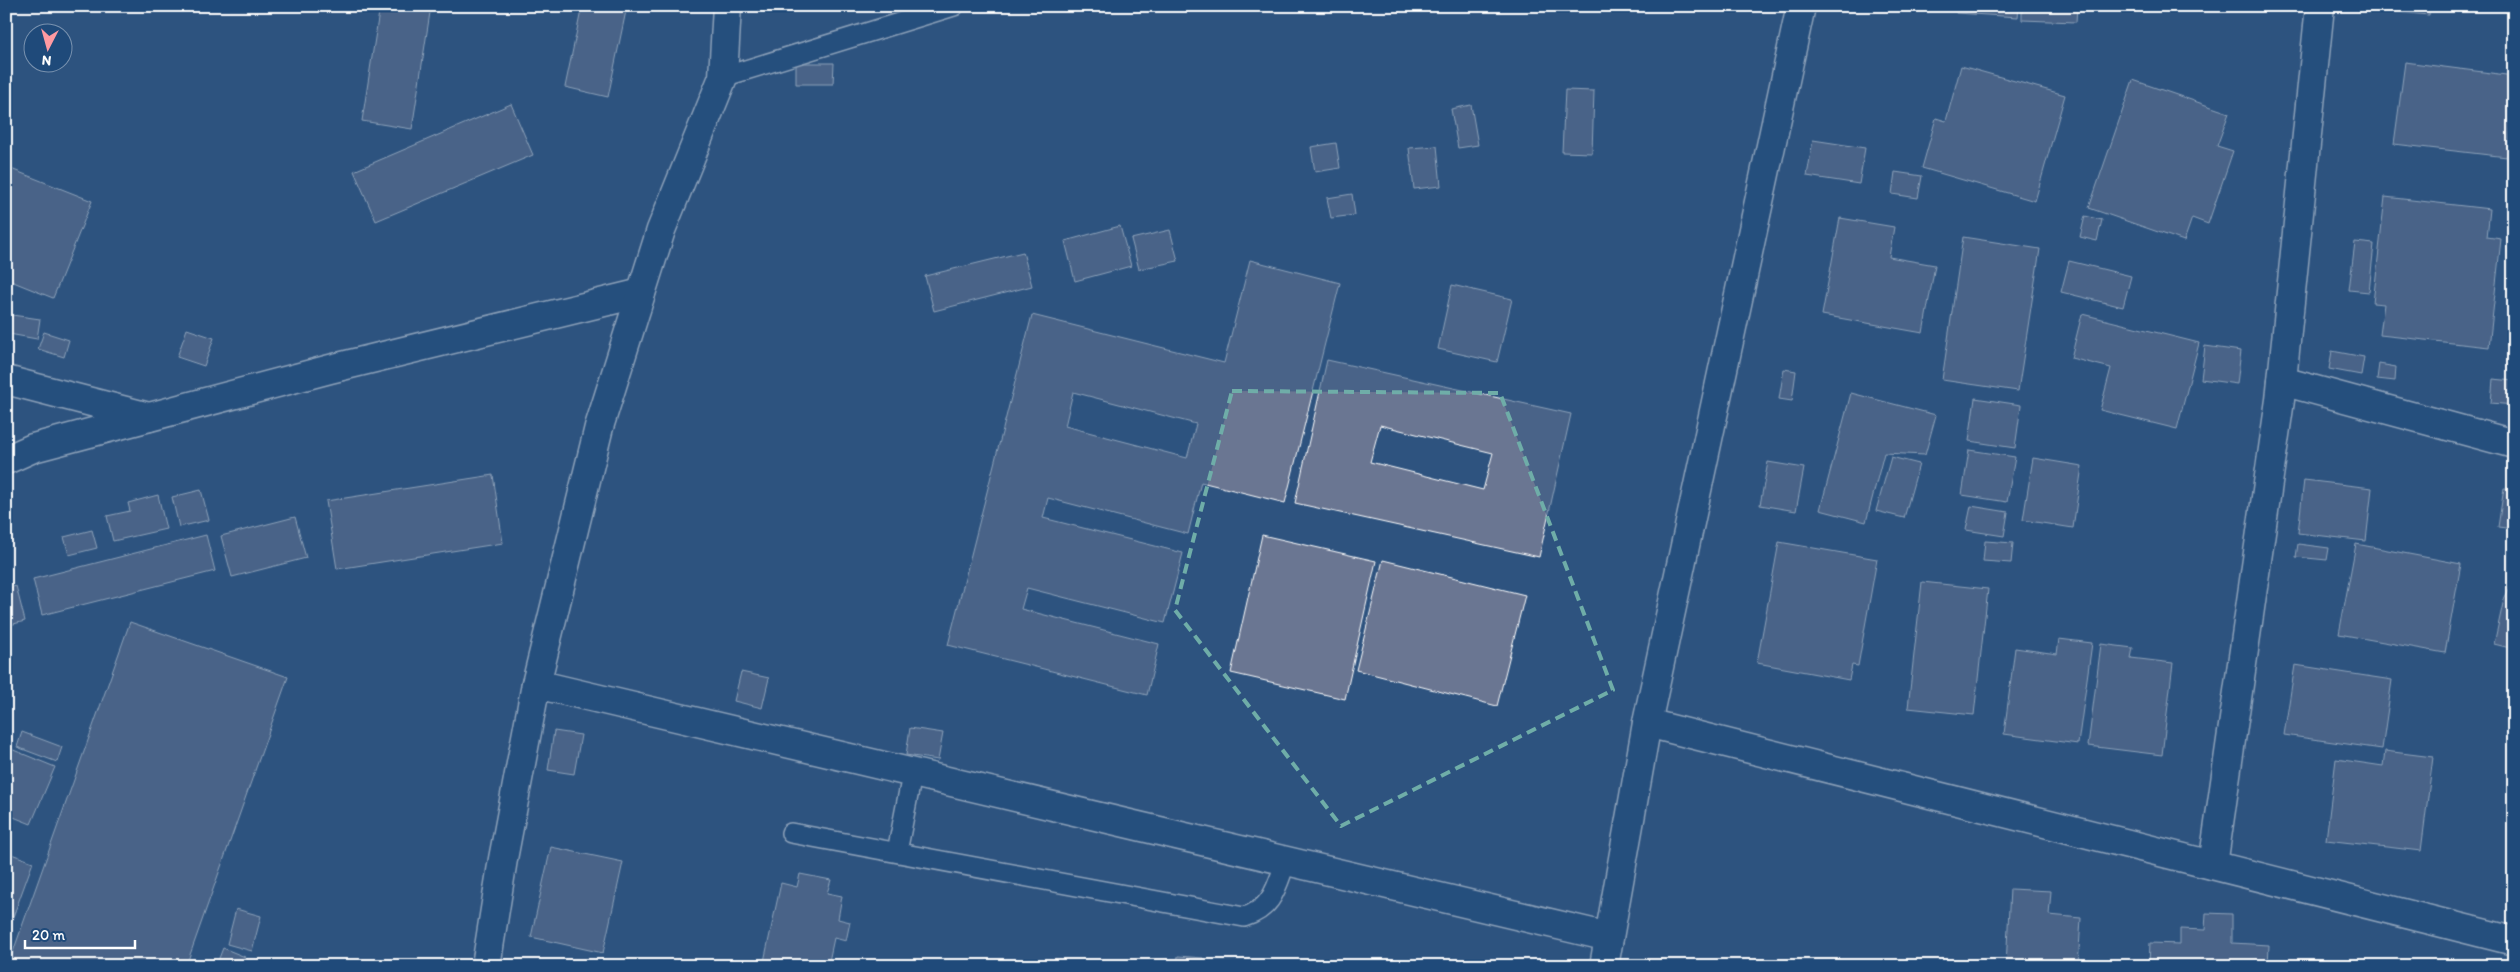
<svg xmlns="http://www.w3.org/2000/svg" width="2520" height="972" font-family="Itim,sans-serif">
<rect width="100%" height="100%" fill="#2e537f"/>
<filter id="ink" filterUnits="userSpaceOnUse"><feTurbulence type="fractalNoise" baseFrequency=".02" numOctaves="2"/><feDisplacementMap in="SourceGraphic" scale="10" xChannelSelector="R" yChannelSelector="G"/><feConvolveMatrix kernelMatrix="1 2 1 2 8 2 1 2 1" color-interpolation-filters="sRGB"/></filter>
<g filter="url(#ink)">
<g fill="#6b7692" stroke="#fff" fill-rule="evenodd">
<polygon points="380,6 431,6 412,129 362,121"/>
<polygon points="582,6 627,6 608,97 565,87"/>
<polygon points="1956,6 2019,6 2018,17 1956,13"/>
<polygon points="2022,6 2077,6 2076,22 2022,20"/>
<polygon points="2365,6 2430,6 2429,15 2364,9"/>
<polygon points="2405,62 2514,76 2514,106 2507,157 2394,144"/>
<polygon points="796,63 834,63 833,84 796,84"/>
<polygon points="1961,66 2065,95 2035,201 1922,168 1936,118 1946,121"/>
<polygon points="2133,80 2229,113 2217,146 2233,151 2208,224 2192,218 2184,241 2089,208"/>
<polygon points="1565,90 1594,91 1592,153 1562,152"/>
<polygon points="511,104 533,155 376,221 354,171"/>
<polygon points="1471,105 1478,145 1458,148 1451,109"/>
<polygon points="1813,140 1865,148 1859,184 1807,176"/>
<polygon points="1336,143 1340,168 1315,172 1311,147"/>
<polygon points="1437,146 1441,186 1414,189 1409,148"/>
<polygon points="6,167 92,201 53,298 6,279"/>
<polygon points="1895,172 1922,176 1918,198 1892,194"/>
<polygon points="1352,194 1355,215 1331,218 1327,198"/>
<polygon points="2385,197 2490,209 2487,237 2501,239 2489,347 2380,335 2384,304 2373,303"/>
<polygon points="2085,216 2102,220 2097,241 2080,237"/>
<polygon points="1840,218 1894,227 1889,257 1935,265 1923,333 1822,315"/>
<polygon points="1120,226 1131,266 1075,281 1065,241"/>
<polygon points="1170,230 1178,261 1139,269 1131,239"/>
<polygon points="1963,237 2040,249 2018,391 1942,380"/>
<polygon points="2355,242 2374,244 2369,292 2349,290"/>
<polygon points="1023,252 1032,286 934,311 925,276"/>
<path d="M 1250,260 L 1340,283 L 1285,503 L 1201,482 L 1188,534 L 1048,498 L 1043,518 L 1183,553 L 1165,623 L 1027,588 L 1021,609 L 1159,644 L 1147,695 L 948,645 L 1032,315 L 1224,363 ZM 1073,392 L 1196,424 L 1187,458 L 1065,426 Z"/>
<polygon points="2069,261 2131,276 2123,307 2061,292"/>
<polygon points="1452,285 1512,299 1497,362 1438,349"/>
<polygon points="2082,314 2199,343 2177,429 2100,410 2111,368 2071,358"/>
<polygon points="12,315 40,319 37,339 9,334"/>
<polygon points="187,329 214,338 204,366 177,357"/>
<polygon points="44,332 69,340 64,357 38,349"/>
<polygon points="2205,346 2241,351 2237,384 2201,379"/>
<polygon points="2332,351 2364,357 2361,375 2329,369"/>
<path d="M 1327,360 L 1571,414 L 1539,557 L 1295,503 ZM 1380,425 L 1493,453 L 1483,490 L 1370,462 Z"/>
<polygon points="2379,364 2396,367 2395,381 2377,379"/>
<polygon points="1784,369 1796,371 1792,401 1779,399"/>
<polygon points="2493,379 2514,381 2514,405 2491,403"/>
<polygon points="1851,393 1936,415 1925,455 1884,453 1866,522 1820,510"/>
<polygon points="1975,398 2021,405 2015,448 1969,441"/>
<polygon points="1969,450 2015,457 2007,502 1962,495"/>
<polygon points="1891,457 1919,464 1904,518 1876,511"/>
<polygon points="2033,458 2082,466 2073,528 2023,520"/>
<polygon points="1768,462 1804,468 1796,511 1760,505"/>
<polygon points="493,475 503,543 337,569 326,501"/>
<polygon points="2304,480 2372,488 2366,541 2298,533"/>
<polygon points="2504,488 2514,489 2514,529 2498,527"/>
<polygon points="201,490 209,520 179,527 172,497"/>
<polygon points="158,495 166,529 113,541 107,516 130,511 128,503"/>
<polygon points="1971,506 2008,512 2004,536 1966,530"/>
<polygon points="295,517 306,558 232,577 221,536"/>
<polygon points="92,530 97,548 69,555 64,537"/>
<polygon points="206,535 215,571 42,615 33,579"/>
<polygon points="1262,535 1376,561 1345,699 1231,673"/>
<polygon points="1985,541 2013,543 2011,563 1983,561"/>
<polygon points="1779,542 1877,559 1858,666 1852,665 1849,680 1757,663"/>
<polygon points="2298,544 2329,548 2327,560 2296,557"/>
<polygon points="2356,544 2461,564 2445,653 2339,634"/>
<polygon points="1383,560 1525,595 1497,706 1356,670"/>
<polygon points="2514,580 2514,649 2494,644 2504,599"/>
<polygon points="1922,582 1988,589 1974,715 1908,708"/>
<polygon points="16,586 25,621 6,626 6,589"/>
<polygon points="130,622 288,677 186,966 8,966"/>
<polygon points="2059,639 2092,643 2078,744 2004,734 2015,648 2057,654"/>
<polygon points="2101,644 2133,648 2131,658 2173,663 2162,755 2088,746"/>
<polygon points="2295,665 2392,680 2382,749 2284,735"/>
<polygon points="741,672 769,678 762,708 734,701"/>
<polygon points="910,728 943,733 938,760 906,755"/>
<polygon points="554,731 581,735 574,774 548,770"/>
<polygon points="22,732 62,747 57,762 17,747"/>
<polygon points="6,747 55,767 31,824 6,814"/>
<polygon points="2385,751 2433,757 2421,851 2326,840 2336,759 2383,766"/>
<polygon points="551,847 623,862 603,953 531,937"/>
<polygon points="6,852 33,862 6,936"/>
<polygon points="800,874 831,880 827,893 842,896 838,919 850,922 846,941 834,938 828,966 763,966 781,883 797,887"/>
<polygon points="2010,889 2051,891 2049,915 2081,918 2078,966 2006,966"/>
<polygon points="236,909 261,916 252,951 227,944"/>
<polygon points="2206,913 2232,914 2232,943 2269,945 2268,966 2149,966 2150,943 2180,944 2180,929 2205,930"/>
<polygon points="223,948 245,957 242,966 216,966"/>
<polygon points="1178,956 1203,958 1203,966 1177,966"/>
</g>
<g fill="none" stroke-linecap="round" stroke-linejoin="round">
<g stroke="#fff" stroke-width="22">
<g id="lane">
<polyline points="723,77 954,6"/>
<path d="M 791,833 L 1244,917 C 1273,908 1276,888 1286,861"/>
<polyline points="897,852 912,775"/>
</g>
</g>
<g stroke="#fff" stroke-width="31">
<g id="street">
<polyline points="6,380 149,417"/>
<polyline points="2282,381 2514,444"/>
<polyline points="6,460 33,448 330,369 641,293"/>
<polyline points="536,684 1609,937"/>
<polyline points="1647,723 2514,941"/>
<polyline points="2213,865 2280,400 2320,6"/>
<polyline points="486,966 503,859 536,684 599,427 661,230 723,77 727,6"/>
<polyline points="1604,966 1647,723 1801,6"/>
</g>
</g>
<use href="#lane" stroke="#1f4a7a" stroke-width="19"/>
<use href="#street" stroke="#1f4a7a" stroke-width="28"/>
</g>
</g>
<path d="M0 0H2520V972H0ZM 1232,391 L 1500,393 L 1613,690 L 1341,826 L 1175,610 Z" fill="#2e537f" fill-opacity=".55" fill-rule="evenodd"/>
<path fill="none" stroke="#6fada8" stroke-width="4" stroke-dasharray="10 6" stroke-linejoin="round" d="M 1232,391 L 1500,393 L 1613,690 L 1341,826 L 1175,610 Z"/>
<rect width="2520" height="972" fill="none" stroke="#1f4a7a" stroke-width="25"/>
<rect x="12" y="12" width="2495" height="947" fill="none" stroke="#fff" stroke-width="2" filter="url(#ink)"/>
<g transform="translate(48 48) rotate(186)"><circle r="24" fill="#1f4a7a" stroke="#7992af"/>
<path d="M0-4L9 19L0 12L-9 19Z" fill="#ff9aa2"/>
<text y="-8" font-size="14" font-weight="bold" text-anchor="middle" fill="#ffffff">N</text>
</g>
<path d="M25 940v8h110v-8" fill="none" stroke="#ffffff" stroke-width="2.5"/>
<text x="32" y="940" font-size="15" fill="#ffffff" stroke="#1f4a7a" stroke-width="4" paint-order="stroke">20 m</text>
</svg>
